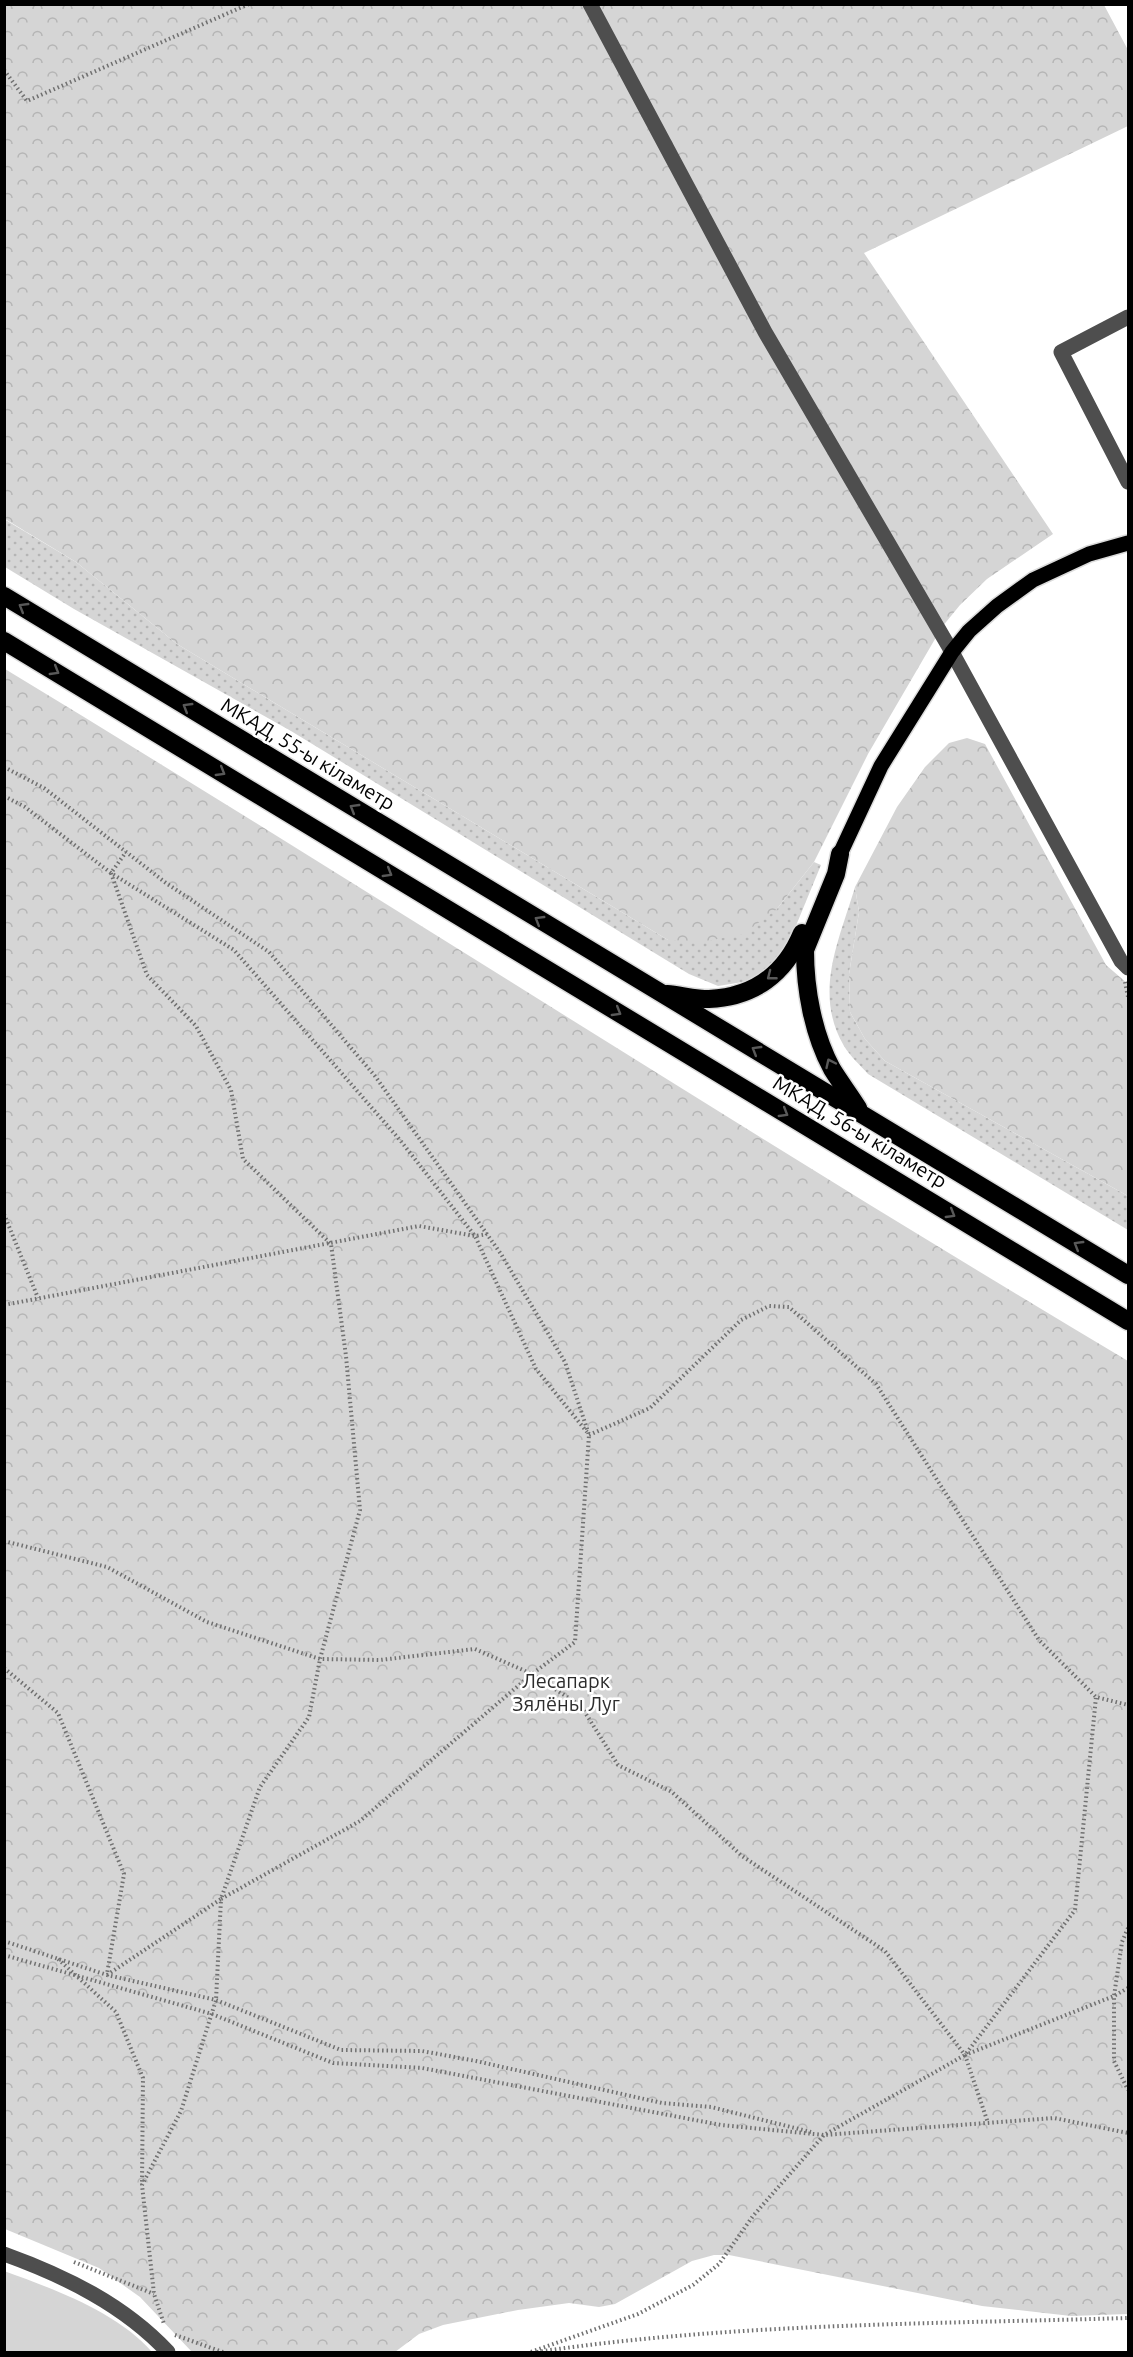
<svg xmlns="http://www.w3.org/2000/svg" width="1133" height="2357" font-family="Ubuntu,sans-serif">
<defs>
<pattern id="grass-dots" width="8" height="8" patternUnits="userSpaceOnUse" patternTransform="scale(1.5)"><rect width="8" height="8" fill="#d5d5d5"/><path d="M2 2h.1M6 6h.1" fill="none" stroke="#b5b5b5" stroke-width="1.8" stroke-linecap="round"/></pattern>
<pattern id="forest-crowns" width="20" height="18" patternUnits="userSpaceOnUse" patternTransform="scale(1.5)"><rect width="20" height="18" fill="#d5d5d5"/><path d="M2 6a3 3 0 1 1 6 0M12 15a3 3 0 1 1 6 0" fill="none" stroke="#b5b5b5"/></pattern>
</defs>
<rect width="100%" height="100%" fill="#fff"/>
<g fill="url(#grass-dots)">
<polygon points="4,519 76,562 177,644 668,940 776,910 814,862 821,865 781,962 749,981 718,986 689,974 291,731 74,609 5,567"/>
<path d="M 855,887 L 859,912 L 849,974 L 850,1012 L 865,1039 L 885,1061 L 1128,1196 L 1128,1230 L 868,1074 C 860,1065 850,1056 844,1046 C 813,993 839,941 855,887 Z"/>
</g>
<g fill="url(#forest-crowns)">
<polygon points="4,5 1104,5 1128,50 1128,126 864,253 1053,534 987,579 960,605 942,627 868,754 814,862 776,910 743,934 702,942 668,940 177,644 76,562 5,519"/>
<path d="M 5,669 C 381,897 750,1136 1128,1361 L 1128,2314 L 1071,2316 L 982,2306 L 729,2255 L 714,2255 L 692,2261 L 615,2304 L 599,2307 L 569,2303 L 518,2310 L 443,2325 L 419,2334 L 395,2352 L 192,2352 L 140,2297 L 99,2268 L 5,2229 Z"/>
<polygon points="967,738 985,744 1106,965 1128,984 1128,1196 885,1061 865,1039 850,1012 849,974 859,912 855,887 897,807 925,767 949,743"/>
</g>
<path fill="#d5d5d5" d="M 4,2271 C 54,2289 117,2312 152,2352 L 5,2352 Z"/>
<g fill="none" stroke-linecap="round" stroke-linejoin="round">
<g stroke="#dbdbdb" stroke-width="18">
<polyline id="major" points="840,854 881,766 952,652 969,631 997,606 1033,580 1089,554 1128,543"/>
</g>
<g stroke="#dbdbdb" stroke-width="21">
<g id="highway">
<polyline points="4,596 1128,1275"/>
<polyline points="4,641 1128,1321"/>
<path d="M 840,854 L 836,874 L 805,950 C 805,989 813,1034 832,1069 C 840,1082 850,1095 858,1108"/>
<path d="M 667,994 C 680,995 695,999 709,999 C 754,997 785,974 802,933"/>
</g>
</g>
<g stroke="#707070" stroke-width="4" stroke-dasharray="1.5 3" stroke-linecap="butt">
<polyline points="4,70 27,101 249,4"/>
<polyline points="4,767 44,788 166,883 269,952 375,1076 501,1254 565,1362 589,1435 575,1642 532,1674 360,1821 221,1899 216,2000 181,2111 142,2185 154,2294 164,2324"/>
<polyline points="4,796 25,807 111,873 234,950 400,1140 475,1236 536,1369 587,1432"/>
<polyline points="1125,982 1128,997"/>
<polyline points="4,1214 38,1298"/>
<polyline points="4,1305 419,1226 475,1236 487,1234"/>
<polyline points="589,1435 650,1408 741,1320 769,1306 789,1307 876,1384 1039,1640 1096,1697 1128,1705"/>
<polyline points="4,1541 107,1567 207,1622 320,1659 380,1660 475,1649 532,1674 581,1706 618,1765 672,1792 742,1856 885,1951 965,2055 1114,1996 1128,1988"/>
<polyline points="4,1668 58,1713 124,1874 107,1974"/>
<polyline points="1128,1928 1122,1942 1114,1996 1114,2061 1128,2090"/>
<polyline points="4,1941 107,1975 216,2000 341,2050 422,2051 476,2061 662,2103 711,2107 811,2132"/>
<polyline points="4,1955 212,2014 333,2063 422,2068 721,2125 824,2135 1054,2118 1128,2133"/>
<polyline points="58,1959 116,2012 143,2078 142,2184"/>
<polyline points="107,1975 221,1899 260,1787 309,1717 320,1659 360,1510 346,1356 331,1244 243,1159 231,1090 196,1026 147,975 111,873 126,852"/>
<polyline points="965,2055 988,2123"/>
<polyline points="74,2262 154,2294"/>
<polyline points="175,2335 223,2352"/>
<polyline points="531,2352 638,2314 693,2285 719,2264 753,2216 824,2135 965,2055 1075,1910 1096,1697"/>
<path d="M 537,2352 C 732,2323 932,2324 1128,2318"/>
</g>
<g stroke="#4e4e4e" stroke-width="15">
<polyline points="590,4 765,332 952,652 1121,961 1128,968"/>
<polyline points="1128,317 1061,352 1128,482"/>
<path d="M 4,2254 C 65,2276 124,2305 168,2352"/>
</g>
<use href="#major" stroke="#000" stroke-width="15"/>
<use href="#highway" stroke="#000" stroke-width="18"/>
</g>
<defs><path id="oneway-chevron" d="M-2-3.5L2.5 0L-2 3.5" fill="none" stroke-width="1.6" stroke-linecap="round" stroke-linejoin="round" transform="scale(1.5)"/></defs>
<g stroke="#595959">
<use href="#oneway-chevron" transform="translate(23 607) rotate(-149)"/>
<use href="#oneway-chevron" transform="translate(55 671) rotate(31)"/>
<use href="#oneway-chevron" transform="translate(187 707) rotate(-149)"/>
<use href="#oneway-chevron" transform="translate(221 772) rotate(31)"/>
<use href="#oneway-chevron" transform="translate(354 808) rotate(-149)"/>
<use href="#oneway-chevron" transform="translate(388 873) rotate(31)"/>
<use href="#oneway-chevron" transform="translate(539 920) rotate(-149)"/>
<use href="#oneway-chevron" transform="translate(771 976) rotate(142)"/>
<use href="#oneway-chevron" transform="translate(617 1012) rotate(31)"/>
<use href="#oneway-chevron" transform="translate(756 1050) rotate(-149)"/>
<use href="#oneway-chevron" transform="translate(830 1063) rotate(-115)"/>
<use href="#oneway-chevron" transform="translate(784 1113) rotate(31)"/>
<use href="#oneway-chevron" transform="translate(951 1214) rotate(31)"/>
<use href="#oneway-chevron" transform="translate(1078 1245) rotate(-149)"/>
</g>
<g text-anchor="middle" stroke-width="5" stroke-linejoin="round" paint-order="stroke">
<g font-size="20" fill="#000" stroke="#fff">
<text transform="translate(308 754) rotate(31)" y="7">МКАД, 55-ы кіламетр</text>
<text transform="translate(860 1132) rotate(31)" y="7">МКАД, 56-ы кіламетр</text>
</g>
<g font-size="20" fill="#2c2c2c" stroke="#fff">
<text x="566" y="1688">Лесапарк<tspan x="566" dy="23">Зялёны Луг</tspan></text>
</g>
</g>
<rect width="1133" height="2357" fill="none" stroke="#000000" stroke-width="12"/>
</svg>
